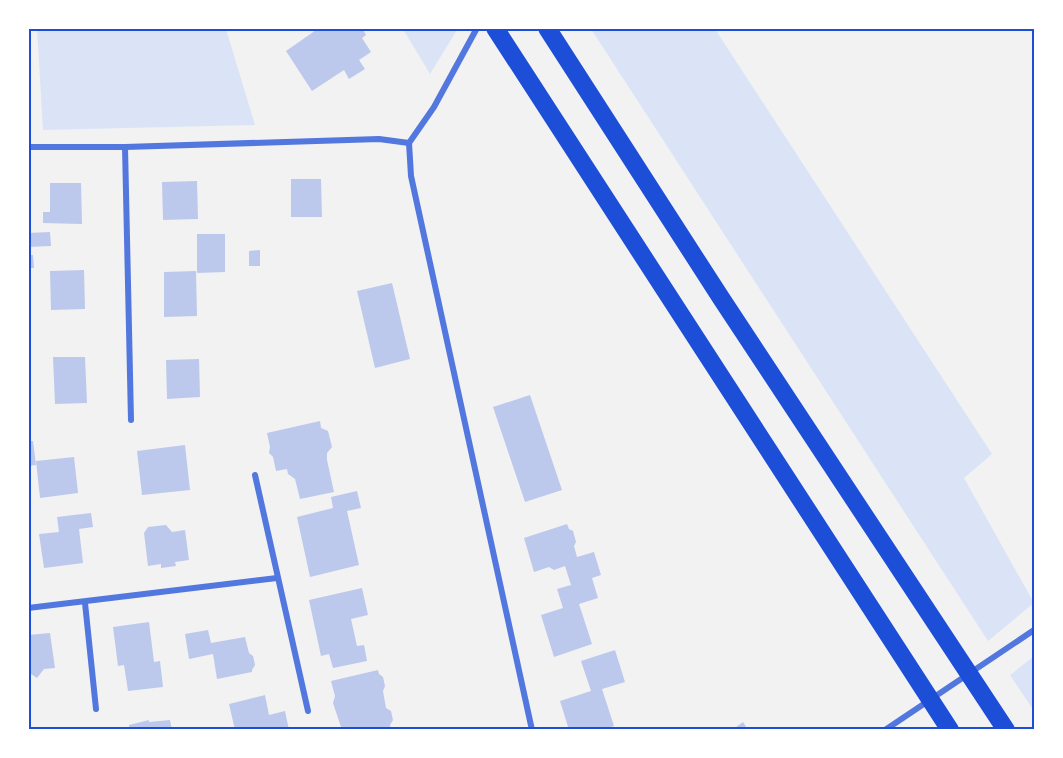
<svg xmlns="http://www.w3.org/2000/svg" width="1063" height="758" font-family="Cabin,sans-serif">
<rect width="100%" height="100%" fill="#f2f2f2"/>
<g fill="#dbe4f7">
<polygon points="455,28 457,30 430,74 403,29"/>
<polygon points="37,29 226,29 255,125 43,130"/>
<polygon points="591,29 715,29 992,454 964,478 1034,603 988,641"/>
<polygon points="1034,656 1034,711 1010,675"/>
</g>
<g fill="#bdc9ec">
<polygon points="319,28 362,28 366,35 362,38 371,52 359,60 365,69 349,79 344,70 312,91 286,51"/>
<polygon points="291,179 321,179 322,217 291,217"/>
<polygon points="197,181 198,219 163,220 162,182"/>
<polygon points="50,183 81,183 82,224 43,223 43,212 50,212"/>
<polygon points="50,232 51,246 28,247 28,233"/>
<polygon points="197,234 225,234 225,272 197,273"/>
<polygon points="260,250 260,266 249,266 249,251"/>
<polygon points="28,255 33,255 34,268 28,268"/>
<polygon points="84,270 85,309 51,310 50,271"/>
<polygon points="196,271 197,316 164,317 164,272"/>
<polygon points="392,283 410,359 375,368 357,291"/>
<polygon points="53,357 85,357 87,403 55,404"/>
<polygon points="199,359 200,397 167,399 166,360"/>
<polygon points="530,395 562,490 525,502 493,407"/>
<polygon points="320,421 321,428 328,431 332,447 327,453 327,460 334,492 300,499 295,479 288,474 287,469 276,471 273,457 269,453 270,447 267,433"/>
<polygon points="28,441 33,441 36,465 28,466"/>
<polygon points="185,445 190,490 142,495 137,451"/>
<polygon points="74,457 78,493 40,498 36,461"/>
<polygon points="357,491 361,508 347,511 359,565 310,577 297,517 333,508 331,497"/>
<polygon points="91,513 93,527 79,529 83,563 44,568 39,534 59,532 57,517"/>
<polygon points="567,524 569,529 573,531 576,542 574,546 577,557 594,552 601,575 592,578 598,598 579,604 592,644 554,657 541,615 563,608 557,589 571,585 565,566 554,570 549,567 534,572 524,538"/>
<polygon points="166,525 172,532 185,530 189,560 175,562 176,566 161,568 161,564 148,566 144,533 148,527"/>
<polygon points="362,588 368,615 351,619 357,646 364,645 367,661 333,668 329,654 321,656 309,600"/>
<polygon points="149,622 154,662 160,661 163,687 128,691 124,665 118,666 113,627"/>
<polygon points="208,630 211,643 245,637 249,653 253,656 255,665 252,670 252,672 217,679 213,654 189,659 185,634"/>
<polygon points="50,633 55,668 44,669 37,678 28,672 28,635"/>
<polygon points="615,650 625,682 602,689 614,726 602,730 569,730 560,701 591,691 581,661"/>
<polygon points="378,670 379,674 383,677 385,686 383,691 386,708 391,711 393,720 390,725 391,730 342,730 333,703 335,696 331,681"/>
<polygon points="265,695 269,715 285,711 289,730 235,730 229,704"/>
<polygon points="149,720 149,722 170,720 172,730 129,730 129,725"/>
<polygon points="743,722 748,730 732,730"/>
</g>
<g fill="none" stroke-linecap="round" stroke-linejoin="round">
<g stroke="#5277de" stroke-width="6">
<polyline points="477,28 434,107 409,143 411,176 532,730"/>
<polyline points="28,147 125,147 379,139 409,143"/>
<polyline points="125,147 131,420"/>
<polyline points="255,475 308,711"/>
<polyline points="85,603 96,709"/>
<polyline points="28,608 277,578"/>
<polyline points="885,730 1034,630"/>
</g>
<g stroke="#1d4ed8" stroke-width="18">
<polyline points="495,28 950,730"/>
<polyline points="547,28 721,298 1006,730"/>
</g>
</g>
<rect width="1063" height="758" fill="none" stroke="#ffffff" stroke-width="60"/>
<rect x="30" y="30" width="1003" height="698" fill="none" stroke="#1d4ed8" stroke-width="2"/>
</svg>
